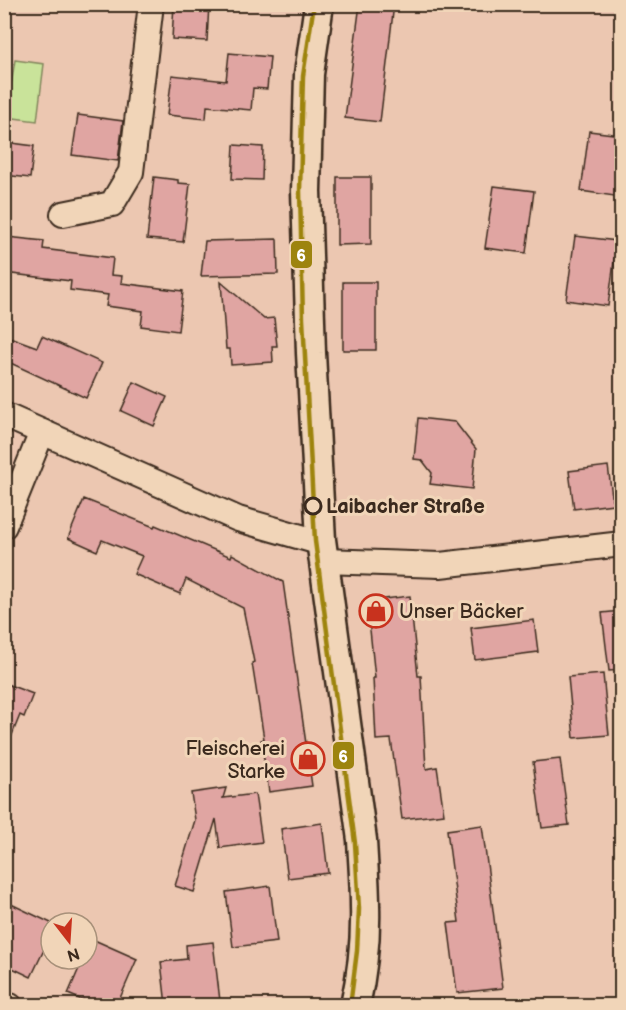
<svg xmlns="http://www.w3.org/2000/svg" width="626" height="1010" font-family="'Balsamiq Sans',sans-serif">
<rect width="100%" height="100%" fill="#ecc7b1"/>
<filter id="ink" filterUnits="userSpaceOnUse"><feTurbulence type="fractalNoise" baseFrequency=".0167" numOctaves="2"/><feDisplacementMap in="SourceGraphic" scale="12" xChannelSelector="R" yChannelSelector="G"/><feConvolveMatrix kernelMatrix="1 2 1 2 8 2 1 2 1" color-interpolation-filters="sRGB"/></filter>
<g filter="url(#ink)">
<polygon fill="#c9e39a" stroke="#82865c" stroke-width="1.5" points="15,60 44,64 37,121 6,117"/>
<g fill="#e0a5a2" stroke="#3b2a1e" stroke-width="1.5">
<polygon points="174,4 209,4 207,41 172,39"/>
<polygon points="360,4 394,4 380,122 345,118"/>
<polygon points="229,53 270,57 267,89 253,88 251,110 207,106 206,119 167,115 172,75 226,81"/>
<polygon points="78,115 123,121 118,161 72,155"/>
<polygon points="589,131 621,135 621,197 581,191"/>
<polygon points="4,142 34,146 30,178 4,175"/>
<polygon points="234,145 263,147 262,180 232,179"/>
<polygon points="154,177 178,180 178,183 190,184 183,242 147,239"/>
<polygon points="337,177 371,177 371,244 337,245"/>
<polygon points="494,186 534,191 526,253 485,248"/>
<polygon points="575,236 617,241 608,306 566,300"/>
<polygon points="7,237 44,241 43,249 113,258 111,275 122,276 121,283 183,291 178,331 141,326 143,311 106,306 108,295 70,290 71,281 4,273 4,259"/>
<polygon points="277,239 278,274 201,276 205,241"/>
<polygon points="221,282 264,319 274,318 277,346 272,346 273,362 231,365 230,349 226,349"/>
<rect x="343" y="282" width="33" height="68"/>
<polygon points="4,335 37,347 42,336 102,363 86,398 4,360"/>
<polygon points="134,382 167,397 154,426 121,411"/>
<polygon points="418,418 455,422 476,449 472,489 430,484 432,473 422,460 414,459"/>
<polygon points="608,466 613,504 574,509 569,471"/>
<polygon points="84,499 154,527 155,525 231,557 232,554 283,582 312,786 269,792 261,740 264,739 252,663 254,662 243,608 186,579 180,594 134,574 142,556 102,540 97,551 68,538"/>
<polygon points="410,596 418,676 421,676 426,769 437,767 444,814 402,819 391,739 376,740 373,678 375,678 367,601"/>
<polygon points="621,611 621,670 609,671 602,613"/>
<polygon points="534,620 538,652 475,660 471,628"/>
<polygon points="603,674 609,735 574,738 568,677"/>
<polygon points="4,683 33,694 24,717 20,715 6,750 4,750"/>
<polygon points="560,759 569,825 542,828 533,762"/>
<polygon points="226,788 223,798 255,794 262,842 220,848 216,819 194,892 175,886 195,820 191,793"/>
<polygon points="322,823 328,873 288,878 281,829"/>
<polygon points="482,825 503,988 457,993 448,923 459,922 447,830"/>
<polygon points="270,886 277,942 233,947 226,892"/>
<polygon points="11,904 51,923 51,935 31,977 4,964 4,917"/>
<polygon points="92,939 137,959 117,1005 94,1005 68,994 83,959 87,959 87,950"/>
<polygon points="213,942 220,1001 206,1002 206,1005 166,1005 161,962 187,959 186,945"/>
</g>
<g fill="none" stroke-linecap="round" stroke-linejoin="round">
<g stroke="#3b2a1e" stroke-width="28">
<g id="minor">
<polyline points="63,214 112,204 131,172 151,4"/>
<polyline points="4,415 238,519 315,541 321,540"/>
<polyline points="4,526 42,432"/>
<polyline points="324,561 440,565 622,544"/>
<polyline points="4,1003 10,1006"/>
</g>
</g>
<g stroke="#3b2a1e" stroke-width="33">
<path id="tertiary" d="M 319,4 L 309,74 L 306,191 L 311,353 L 321,540 L 362,840 C 363,862 365,884 365,906 C 366,939 362,974 355,1006"/>
</g>
<use href="#minor" stroke="#f1d5b8" stroke-width="24"/>
<use href="#tertiary" stroke="#f1d5b8" stroke-width="28"/>
<g stroke="#f1d5b8" stroke-width="9">
<polyline id="tram-1" points="314,4 303,76 300,191 303,319 315,541 355,843 359,909 357,951 350,1006"/>
</g>
<use href="#tram-1" stroke="#9d840f" stroke-width="4.5"/>
</g>
</g>
<defs>
<g id="shop-ring" transform="scale(1.725)"><circle r="9.5" fill="#f1d5b8" stroke="#c8321e" stroke-width="1.5"/><path d="M-5-2.5h2.3a2.7 3.5 0 0 1 5.4 0H5L5.5 6h-11ZM-1.5-2.5h3a1.5 2.3 0 0 0-3 0Z" fill="#c8321e"/></g>
</defs>
<g fill-rule="evenodd">
<use href="#shop-ring" x="376" y="611"/>
<use href="#shop-ring" x="308" y="759"/>
</g>
<circle fill="#f1d5b8" stroke="#3b2a1e" stroke-width="3" cx="313" cy="506" r="8"/>
<g text-anchor="middle" stroke-width="6" stroke-linejoin="round" paint-order="stroke">
<g font-size="20" font-weight="bold" fill="#3b2a1e" stroke="#f1d5b8" text-anchor="start">
<text x="326" y="513">Laibacher Straße</text>
</g>
<g font-size="20" fill="#3b2a1e" stroke="#f1d5b8" text-anchor="start">
<text x="399" y="618">Unser Bäcker</text>
<text x="285" y="755" text-anchor="end">Fleischerei<tspan x="285" dy="23">Starke</tspan></text>
</g>
</g>
<g stroke="#f1d5b8" stroke-width="2">
<rect x="290" y="240" width="23" height="29" rx="6" fill="#9d840f"/>
<rect x="332" y="741" width="23" height="29" rx="6" fill="#9d840f"/>
</g>
<g font-size="16" text-anchor="middle" font-weight="bold" fill="#fff">
<text x="301" y="261">6</text>
<text x="343" y="762">6</text>
</g>
<rect width="626" height="1010" fill="none" stroke="#f1d5b8" stroke-width="24"/>
<rect x="12" y="12" width="602" height="986" fill="none" stroke="#3b2a1e" stroke-width="2" filter="url(#ink)"/>
<g transform="translate(69 941) rotate(163)"><circle r="28" fill="#f1d5b8" stroke="#a8917a" stroke-width="1.5"/>
<path d="M0-4.5L10 22L0 15L-10 22Z" fill="#c8321e"/>
<text y="-9" font-size="16" font-weight="bold" text-anchor="middle" fill="#3b2a1e">N</text>
</g>
</svg>
